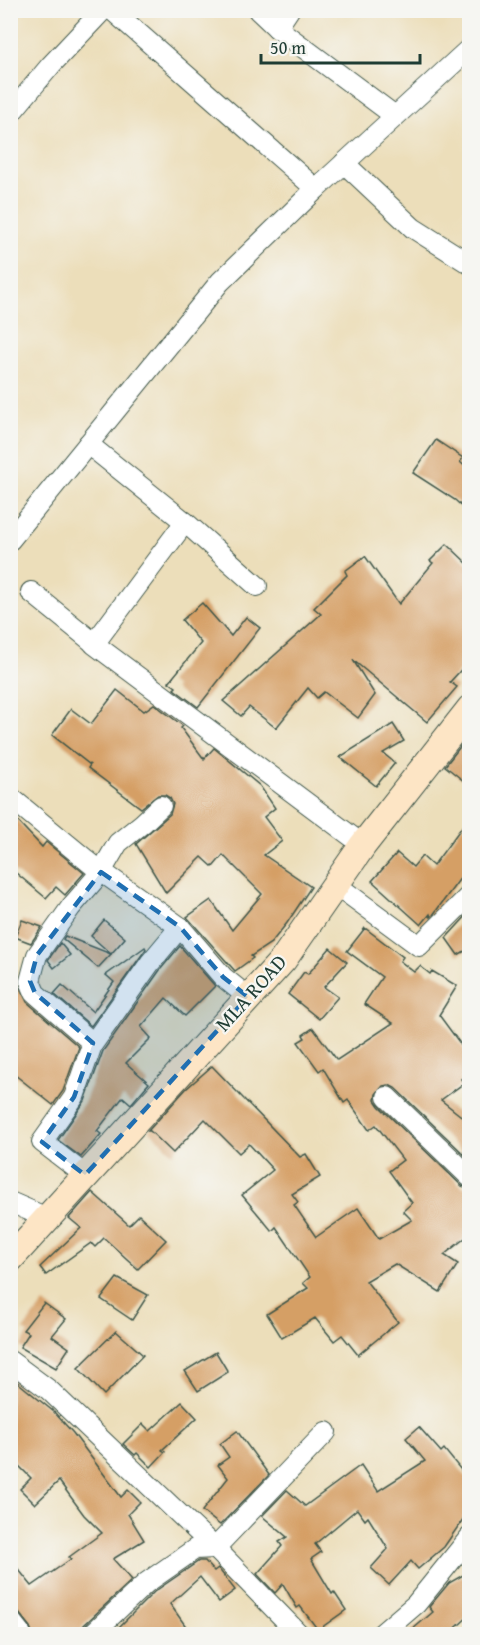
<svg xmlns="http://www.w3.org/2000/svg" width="480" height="1645" font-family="'Gentium Book Plus',serif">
<rect width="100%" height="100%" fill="#f6f6f2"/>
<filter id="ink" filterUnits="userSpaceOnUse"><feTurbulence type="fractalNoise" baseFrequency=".0167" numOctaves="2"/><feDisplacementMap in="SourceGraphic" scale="12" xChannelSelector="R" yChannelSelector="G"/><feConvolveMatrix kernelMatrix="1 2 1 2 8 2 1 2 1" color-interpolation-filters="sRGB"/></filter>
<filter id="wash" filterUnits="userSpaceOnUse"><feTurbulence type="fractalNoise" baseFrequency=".008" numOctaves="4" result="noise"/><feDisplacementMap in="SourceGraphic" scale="24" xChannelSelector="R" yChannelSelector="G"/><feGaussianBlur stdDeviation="1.35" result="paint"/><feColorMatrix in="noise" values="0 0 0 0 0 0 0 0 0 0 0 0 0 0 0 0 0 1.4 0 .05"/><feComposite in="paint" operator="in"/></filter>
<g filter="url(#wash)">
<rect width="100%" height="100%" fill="#ecdeba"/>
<g id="blocks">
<g fill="#d59f65">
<polygon points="436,440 463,458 460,462 470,471 470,514 455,500 413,473"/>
<polygon points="447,544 470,566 470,660 450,682 457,687 427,722 353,660 375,695 358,718 324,692 317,698 308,688 276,728 249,707 241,716 223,701 321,614 314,608 347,575 345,571 365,556 399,604 433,563 430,561"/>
<polygon points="202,603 231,636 246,617 260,628 198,707 174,689 176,687 169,682 201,643 182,620"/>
<polygon points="117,690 144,711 154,704 183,726 181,728 204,759 214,748 260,786 275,808 264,817 282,841 264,855 311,887 287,923 271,943 251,956 253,958 235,971 187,917 211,900 232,930 262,894 223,855 213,867 202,857 166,893 136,844 170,814 173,804 170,798 165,795 158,795 141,808 88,768 90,765 52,735 71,709 91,724"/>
<polygon points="393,724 404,741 383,753 395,763 376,786 340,757"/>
<polygon points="463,743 470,748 470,786 445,766"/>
<polygon points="10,813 42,847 46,842 84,873 65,895 56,887 46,898 10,868"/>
<polygon points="470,816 470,865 433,915 431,917 430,914 421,925 372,881 397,853 413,867 422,856 433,866"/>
<polygon points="470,912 470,948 458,955 446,938"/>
<polygon points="22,920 42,927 31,943 15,937"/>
<polygon points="104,920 125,938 111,954 91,936"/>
<polygon points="365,928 403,957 400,961 414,972 420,966 430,974 432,971 457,986 439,1015 470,1057 470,1073 461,1079 464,1083 441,1100 470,1123 470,1160 395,1088 389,1085 383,1086 376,1094 375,1100 379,1106 462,1186 470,1189 470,1234 444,1255 458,1264 440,1292 395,1264 366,1281 398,1322 358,1355 342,1335 334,1341 315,1318 282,1338 267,1314 308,1288 303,1283 310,1277 276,1227 272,1231 242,1195 273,1170 249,1144 239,1153 205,1119 173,1153 150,1131 148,1131 186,1089 212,1066 300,1157 306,1154 320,1177 292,1194 298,1202 294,1205 316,1237 358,1208 379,1239 412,1220 403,1211 412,1203 389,1171 403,1160 376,1125 369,1130 348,1100 344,1103 323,1068 319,1071 298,1042 305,1038 303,1035 313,1028 337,1060 393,1023 364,1004 382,977 347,951"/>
<polygon points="65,936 111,954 98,968 63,939"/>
<polygon points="60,943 70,955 54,968 48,960"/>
<polygon points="180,946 215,986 185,1016 166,998 141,1027 151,1038 126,1063 149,1083 131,1104 123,1097 97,1131 101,1134 81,1157 58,1140 85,1101 103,1051 160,970"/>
<polygon points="145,947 146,949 91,1026 54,994 62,985 93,1012 114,982 106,975"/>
<polygon points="330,948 347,962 324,987 338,997 319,1019 288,994 304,972 308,974"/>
<polygon points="10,980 20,988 27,1002 79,1047 63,1091 53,1105 10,1071"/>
<polygon points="92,1192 129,1225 139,1215 166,1240 138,1269 104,1238 95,1247 91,1243 46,1275 40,1267 81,1228 69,1218"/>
<polygon points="117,1278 148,1295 132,1320 101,1299"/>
<polygon points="44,1303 66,1319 52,1336 69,1348 56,1368 20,1347 29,1333 23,1330"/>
<polygon points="116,1331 143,1355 104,1395 78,1368"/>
<polygon points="216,1352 228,1372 198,1391 185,1371"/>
<polygon points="10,1376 54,1412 73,1433 121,1497 128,1490 140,1502 128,1514 144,1540 113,1559 132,1580 84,1625 79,1635 33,1635 30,1627 19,1613 10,1608 10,1559 32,1586 71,1559 69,1557 102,1533 84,1515 59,1481 35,1504 20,1489 31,1478 10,1457"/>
<polygon points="182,1402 197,1418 162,1450 165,1452 151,1467 137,1453 135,1455 123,1444 143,1424 150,1431"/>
<polygon points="419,1427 441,1452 444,1449 470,1481 470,1509 444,1547 418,1569 411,1561 389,1585 371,1568 388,1549 368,1517 365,1520 357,1509 315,1544 321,1552 311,1559 332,1594 334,1592 346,1610 318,1630 300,1606 297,1608 283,1584 275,1593 257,1574 282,1546 279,1542 287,1537 262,1516 287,1490 305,1506 361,1465 378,1491 425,1461 406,1438"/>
<polygon points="237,1431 269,1475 220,1525 202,1511 228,1478 218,1465 229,1457 220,1444"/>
<polygon points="199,1561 205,1561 214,1571 218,1568 235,1590 219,1602 200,1577 170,1604 192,1635 111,1635 154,1592"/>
<polygon points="470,1571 470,1615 448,1635 406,1635 433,1612 429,1607 449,1583"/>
</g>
</g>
</g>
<g filter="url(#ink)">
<use href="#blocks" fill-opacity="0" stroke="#3e5548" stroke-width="1.5"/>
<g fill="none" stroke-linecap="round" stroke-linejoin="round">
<g stroke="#3e5548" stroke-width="22">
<g id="street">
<polyline points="112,10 316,189"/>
<polyline points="258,10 277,28 395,116"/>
<polyline points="277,28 289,10"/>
<polyline points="10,114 51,65 103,10"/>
<polyline points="344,163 413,228 470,264"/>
<polyline points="88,444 185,522 257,586"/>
<polyline points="185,522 94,644 363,845"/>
<polyline points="10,540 220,282 316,189 470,48"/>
<polyline points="31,592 94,643"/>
<polyline points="10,797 95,867 180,927 223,977 248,997"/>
<polyline points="335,884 419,946 470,895"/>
<polyline points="93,1043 35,993 30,981 37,955 71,907 101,872 118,843 143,823 161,806"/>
<polyline points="387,1097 470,1177"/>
<polyline points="85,1175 42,1142 74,1097 92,1045 150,963 180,927"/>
<polyline points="10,1202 47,1218"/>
<polyline points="10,1361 49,1390 215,1548 299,1634"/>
<polyline points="10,1620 21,1634"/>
<polyline points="92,1634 146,1583 195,1549 215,1548 326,1432"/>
<polyline points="381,1634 416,1604 470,1537"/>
</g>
</g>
<g stroke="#3e5548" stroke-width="29">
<polyline id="secondary" points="10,1259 283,960 363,845 470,709"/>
</g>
<use href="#street" stroke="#fff" stroke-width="20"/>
<use href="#secondary" stroke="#fde5c5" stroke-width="27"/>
</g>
</g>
<path fill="#1f6fb2" fill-opacity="0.2" stroke="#1f6fb2" stroke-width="4.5" stroke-dasharray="12 8" stroke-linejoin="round" d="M 101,872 L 180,927 L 223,977 L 248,997 L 85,1175 L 42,1142 L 74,1097 L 93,1043 L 35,993 L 30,981 L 37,955 Z"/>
<g text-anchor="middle" stroke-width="4.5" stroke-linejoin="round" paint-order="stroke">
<g font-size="21" fill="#1f3d34" stroke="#f6f6f2">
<text transform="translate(251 993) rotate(-48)" y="7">MLA ROAD</text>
</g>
</g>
<rect width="480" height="1645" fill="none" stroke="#f6f6f2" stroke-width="36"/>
<path d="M261 54v9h159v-9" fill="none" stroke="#1f3d34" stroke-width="3"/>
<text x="270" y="54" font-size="18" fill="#1f3d34" stroke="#f6f6f2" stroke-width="4.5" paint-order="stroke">50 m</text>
</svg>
